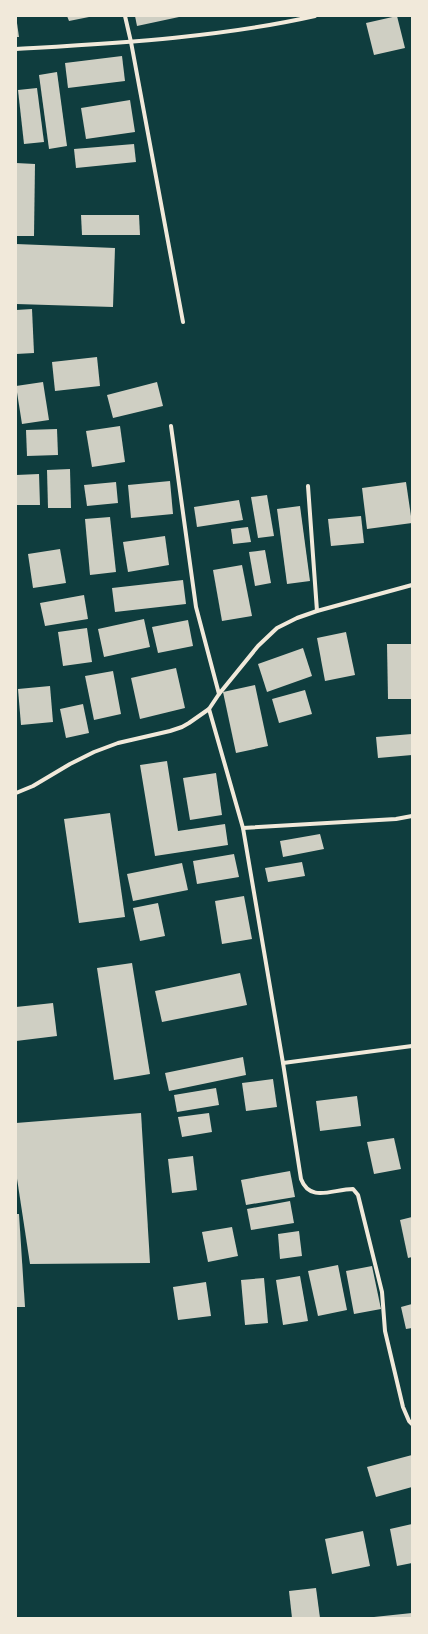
<svg xmlns="http://www.w3.org/2000/svg" width="428" height="1634" font-family="'PT Sans Narrow',sans-serif">
<rect width="100%" height="100%" fill="#0f3d3e"/>
<g fill="#cfcfc3">
<polygon points="16,16 19,37 16,37"/>
<polygon points="67,16 89,16 89,17 69,21"/>
<polygon points="135,16 179,16 179,17 137,26"/>
<polygon points="397,16 405,48 374,55 366,23"/>
<polygon points="122,56 125,81 68,88 65,63"/>
<polygon points="57,72 67,146 49,149 39,75"/>
<polygon points="37,88 44,142 24,144 18,90"/>
<polygon points="130,100 135,132 86,139 81,108"/>
<polygon points="134,144 136,162 76,168 74,149"/>
<polygon points="16,163 35,164 34,236 16,236"/>
<polygon points="81,215 139,215 140,235 82,235"/>
<polygon points="16,244 115,248 113,307 16,304"/>
<polygon points="32,309 34,353 16,354 16,310"/>
<polygon points="97,357 100,386 55,391 52,362"/>
<polygon points="43,382 49,420 22,424 16,386"/>
<polygon points="157,382 163,406 113,418 107,395"/>
<polygon points="120,426 125,462 92,467 86,431"/>
<polygon points="57,429 58,455 27,456 26,430"/>
<polygon points="70,469 71,508 48,508 47,470"/>
<polygon points="39,474 40,505 16,505 16,475"/>
<polygon points="170,481 173,514 131,518 128,485"/>
<polygon points="116,482 118,503 87,506 84,485"/>
<polygon points="406,482 412,523 367,529 362,488"/>
<polygon points="267,495 274,536 258,538 251,497"/>
<polygon points="239,500 243,520 197,527 194,507"/>
<polygon points="300,506 310,581 287,584 277,509"/>
<polygon points="361,516 364,543 331,546 328,519"/>
<polygon points="110,517 116,572 90,575 85,519"/>
<polygon points="248,527 251,542 233,544 231,529"/>
<polygon points="165,536 169,565 128,572 123,542"/>
<polygon points="60,549 66,583 33,588 28,554"/>
<polygon points="265,550 271,583 255,586 249,552"/>
<polygon points="242,565 252,616 222,621 213,570"/>
<polygon points="183,580 186,604 115,612 112,588"/>
<polygon points="84,595 88,619 45,626 40,603"/>
<polygon points="144,619 150,647 104,657 98,629"/>
<polygon points="188,620 193,646 158,653 152,627"/>
<polygon points="87,628 92,662 63,666 58,632"/>
<polygon points="346,632 355,675 325,681 317,638"/>
<polygon points="387,644 412,644 412,699 388,699"/>
<polygon points="303,648 312,676 267,692 258,664"/>
<polygon points="176,668 185,708 140,719 131,678"/>
<polygon points="113,671 121,714 94,720 85,676"/>
<polygon points="255,685 268,746 236,753 223,692"/>
<polygon points="50,686 53,722 21,725 18,689"/>
<polygon points="305,690 312,714 279,723 272,699"/>
<polygon points="83,704 89,733 66,738 60,709"/>
<polygon points="412,734 412,755 378,758 376,737"/>
<polygon points="167,761 178,831 225,824 228,845 155,856 140,765"/>
<polygon points="216,773 222,815 190,820 183,778"/>
<polygon points="110,813 125,917 79,923 64,819"/>
<polygon points="320,834 324,849 283,857 280,841"/>
<polygon points="234,854 239,877 197,884 193,861"/>
<polygon points="302,862 305,876 268,882 265,868"/>
<polygon points="182,863 188,890 133,901 127,874"/>
<polygon points="244,896 252,939 222,944 215,901"/>
<polygon points="158,903 165,936 140,941 133,908"/>
<polygon points="132,963 150,1074 114,1080 97,968"/>
<polygon points="240,973 247,1005 162,1022 155,991"/>
<polygon points="53,1003 57,1036 16,1041 16,1007"/>
<polygon points="243,1057 246,1075 169,1091 165,1073"/>
<polygon points="273,1079 277,1107 246,1111 242,1083"/>
<polygon points="216,1088 219,1105 177,1112 174,1095"/>
<polygon points="357,1096 361,1126 320,1131 316,1101"/>
<polygon points="141,1113 150,1263 30,1264 16,1172 16,1123"/>
<polygon points="209,1113 212,1132 182,1137 178,1117"/>
<polygon points="394,1138 401,1169 374,1174 367,1142"/>
<polygon points="193,1156 197,1190 172,1193 168,1159"/>
<polygon points="290,1171 295,1197 246,1205 241,1180"/>
<polygon points="290,1201 294,1223 251,1230 247,1209"/>
<polygon points="16,1214 19,1214 25,1307 16,1307"/>
<polygon points="412,1217 412,1257 408,1258 400,1220"/>
<polygon points="232,1227 238,1256 208,1262 202,1232"/>
<polygon points="299,1231 302,1256 280,1259 278,1234"/>
<polygon points="338,1265 347,1310 318,1316 308,1271"/>
<polygon points="372,1266 381,1309 354,1314 346,1271"/>
<polygon points="300,1276 308,1321 283,1325 276,1280"/>
<polygon points="264,1278 268,1323 245,1325 241,1280"/>
<polygon points="206,1282 211,1316 178,1320 173,1287"/>
<polygon points="412,1304 412,1328 406,1329 401,1307"/>
<polygon points="412,1455 412,1487 376,1497 367,1467"/>
<polygon points="412,1524 412,1563 397,1566 390,1529"/>
<polygon points="363,1531 370,1566 332,1574 325,1539"/>
<polygon points="316,1588 320,1618 292,1618 289,1591"/>
<polygon points="412,1613 412,1618 374,1618 374,1617"/>
</g>
<g fill="none" stroke-linecap="round" stroke-linejoin="round">
<g stroke="#f1e9da" stroke-width="4">
<polyline points="125,16 131,42 183,322"/>
<path d="M 16,49 C 116,43 217,38 315,16"/>
<polyline points="171,426 196,607 219,694"/>
<polyline points="308,486 317,611"/>
<path d="M 209,709 L 243,828 L 283,1063 L 301,1179 C 310,1203 333,1189 353,1189 L 358,1195 L 382,1292 L 385,1331 L 403,1407 L 409,1421 L 412,1424"/>
<polyline points="16,793 33,786 70,764 94,752 118,743 170,731 182,727 189,723 209,709 219,694 258,646 277,628 297,618 317,611 412,585"/>
<polyline points="243,828 396,819 412,816"/>
<polyline points="283,1063 412,1046"/>
</g>
</g>
<rect width="428" height="1634" fill="none" stroke="#f1e9da" stroke-width="34"/>
</svg>
